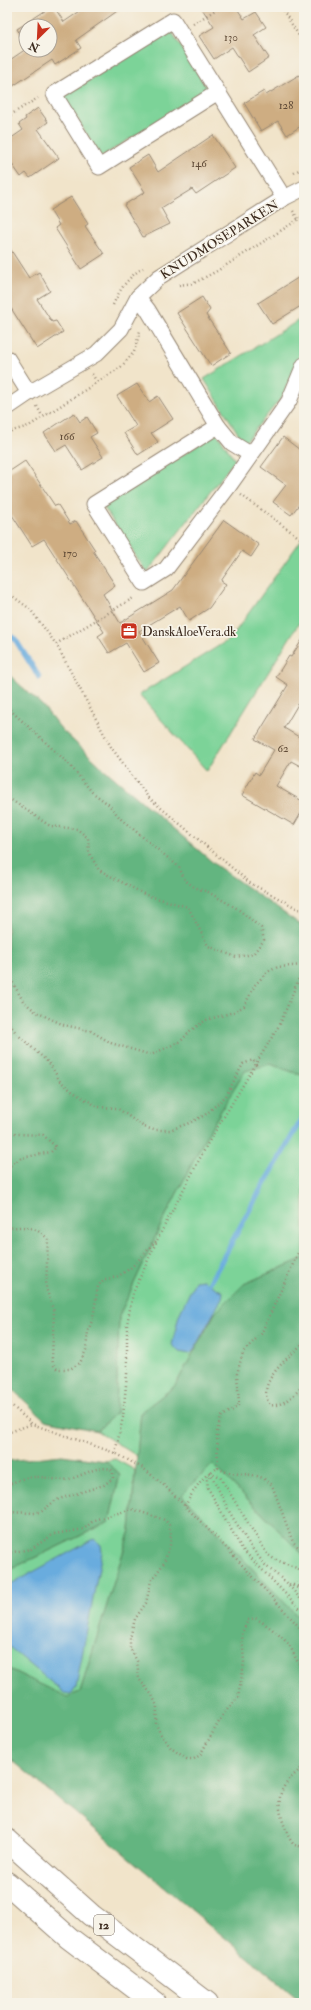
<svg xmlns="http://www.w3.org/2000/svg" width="311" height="2010" font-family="'IM FELL Double Pica',serif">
<rect width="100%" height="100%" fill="#f7f3e8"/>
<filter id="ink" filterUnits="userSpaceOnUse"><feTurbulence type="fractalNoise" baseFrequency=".025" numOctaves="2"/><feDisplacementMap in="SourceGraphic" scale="8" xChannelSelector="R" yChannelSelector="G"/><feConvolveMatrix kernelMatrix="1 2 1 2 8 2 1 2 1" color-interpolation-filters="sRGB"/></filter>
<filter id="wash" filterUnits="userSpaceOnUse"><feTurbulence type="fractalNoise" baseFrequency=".012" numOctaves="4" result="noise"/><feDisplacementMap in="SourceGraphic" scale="16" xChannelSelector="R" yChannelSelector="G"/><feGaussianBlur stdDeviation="0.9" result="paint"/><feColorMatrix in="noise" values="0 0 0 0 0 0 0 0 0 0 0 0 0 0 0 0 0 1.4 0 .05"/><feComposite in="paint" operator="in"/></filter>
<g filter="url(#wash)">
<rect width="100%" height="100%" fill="#f1e4ca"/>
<g fill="#7bd398" stroke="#5b7e5b">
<polygon points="170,29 208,90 101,157 63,97"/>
<polygon points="304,317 304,345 282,397 244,443 204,379"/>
<polygon points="217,433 235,460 147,573 103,506"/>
<polygon points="304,536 304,626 299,623 207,771 139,695 230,639"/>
<polygon points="270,1064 304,1076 304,1258 244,1284 215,1313 175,1386 141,1412 137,1456 97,1431 116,1412 119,1316 159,1229 207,1134 245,1071"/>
<polygon points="115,1459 135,1470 130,1530 80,1692 67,1698 11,1670 7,1669 7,1571 109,1522 120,1474 105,1461"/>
<polygon points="213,1464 304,1556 304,1623 182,1495"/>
</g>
<g fill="#64b580" stroke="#50704f">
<polygon points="7,673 42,705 62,730 103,768 217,866 304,927 304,1076 270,1064 245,1071 207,1134 159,1229 119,1316 116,1413 97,1431 45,1420 11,1388 7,1389"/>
<polygon points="304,1258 304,1556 213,1464 182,1495 304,1623 303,2003 7,1756 7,1669 11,1670 67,1697 80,1692 130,1530 141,1412 175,1386 215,1313 244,1284"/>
<polygon points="62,1455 105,1461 120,1474 109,1522 7,1571 7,1461"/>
</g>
<g fill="#69acde" stroke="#526b7e">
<polygon points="203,1280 223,1292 222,1298 193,1351 190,1354 179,1352 172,1345 179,1315 195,1281"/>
<polygon points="94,1539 101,1545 102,1552 76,1687 71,1694 64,1693 7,1645 7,1586"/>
</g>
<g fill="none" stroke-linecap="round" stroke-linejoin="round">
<g stroke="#69acde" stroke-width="5.5">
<polyline points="7,634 15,639 39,677"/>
<polyline points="210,1282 256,1198 304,1116"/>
</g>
</g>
<g id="blocks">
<g fill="#cead82">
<polygon points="51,7 54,7 64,22 86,7 123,7 76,40 81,48 55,65 52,60 7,90 7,62 26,49 50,50 50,26 26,26 26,44 17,29"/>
<polygon points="201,7 236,7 244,19 256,12 266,27 254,35 269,58 248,72 232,47 214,59 199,36 214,27"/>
<polygon points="299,75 304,83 304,124 287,135 278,121 261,131 244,103 264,91 266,95"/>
<polygon points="38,108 48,122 38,129 59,158 30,178 26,173 21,177 7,157 7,141 23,130 19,124 26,119 25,117"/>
<polygon points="213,135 235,168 196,194 192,189 161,208 170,224 143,237 124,205 145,192 129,167 148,155 158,172"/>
<polygon points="71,197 88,224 85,226 104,254 81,269 55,228 59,225 50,210"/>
<polygon points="7,244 29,278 39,272 50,291 37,299 52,322 56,321 63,332 37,349 7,302"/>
<polygon points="304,274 304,304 272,324 258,303"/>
<polygon points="202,297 210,310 206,315 231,353 211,366 177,313"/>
<polygon points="137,384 149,402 158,396 173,419 151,433 158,442 138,455 124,433 136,426 117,396"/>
<polygon points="74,413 80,422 87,417 97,433 90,437 103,457 82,470 66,445 56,451 44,433"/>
<polygon points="283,437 304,453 304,498 291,515 273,502 286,485 261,467"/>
<polygon points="25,461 55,506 58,505 70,524 76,521 95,550 93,551 115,585 103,594 120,623 173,590 224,520 259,545 251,557 242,551 221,581 226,584 209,608 189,621 180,606 139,631 159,663 144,672 126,643 109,653 98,636 104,632 44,539 32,546 12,515 7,518 7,473"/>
<polygon points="304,637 304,694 284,728 304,740 304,768 291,761 276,786 304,802 304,808 294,825 242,795 255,772 259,775 274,750 255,739 288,685 276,677 289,656 291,657"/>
</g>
</g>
</g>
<g filter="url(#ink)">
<use href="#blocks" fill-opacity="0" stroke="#968774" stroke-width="1"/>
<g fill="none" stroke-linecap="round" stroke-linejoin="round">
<g stroke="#968774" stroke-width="17">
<g id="street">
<polyline points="218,92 99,167 54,94 173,20 284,198"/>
<polyline points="138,297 148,310 218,426 232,443 250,454"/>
<polyline points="7,358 29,393"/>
<polyline points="7,408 29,393 96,354 121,329 138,297 159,277 284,198 304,188"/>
<polyline points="218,426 94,504 144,583 166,569 229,486 289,401 304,365"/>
</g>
</g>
<g stroke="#968774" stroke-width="24">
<g id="highway">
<polyline points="7,1840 91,1915 207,2003"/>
<polyline points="7,1883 69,1938 155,2003"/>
</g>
</g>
<g stroke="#968774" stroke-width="2.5" stroke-dasharray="1 3" stroke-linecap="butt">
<polyline points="281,7 304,44"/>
<polyline points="193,24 220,7"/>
<polyline points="7,117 38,98"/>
<polyline points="294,173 304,167"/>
<polyline points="293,211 298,219"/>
<polyline points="179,285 194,283 217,271 304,216"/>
<path d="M 113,305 C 120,289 128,277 143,268"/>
<polyline points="92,374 97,382"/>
<polyline points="37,406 42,416"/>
<polyline points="7,431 12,431 29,426 121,367 134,352 140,331"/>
<polyline points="241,495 304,541"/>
<polyline points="7,592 30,609 56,644 111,747 148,797 250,883 304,912"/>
<polyline points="56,644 135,597"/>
<polyline points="7,707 69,764 92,792 108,804 121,819 179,867 185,880 194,887 208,892 238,909 261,928 264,940 253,954 236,957 208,946 188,907 146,895 99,870 89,853 88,838 77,829 50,826 7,797"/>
<polyline points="7,972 23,1001 36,1012 64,1025 91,1031 111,1043 151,1055 181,1041 190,1031 206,1020 234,1012 244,1006 255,985 267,972 278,967 304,965"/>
<polyline points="7,1021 17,1034 50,1064 60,1081 73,1092 98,1107 117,1108 144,1127 154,1130 170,1130 189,1123 205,1115 226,1096 243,1064 253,1060 257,1066"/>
<polyline points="7,1131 18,1134 43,1135 56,1147 51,1152 21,1158 7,1168"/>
<path d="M 7,1228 C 25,1226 35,1226 48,1239 L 46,1288 L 54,1312 L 52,1358 L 53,1364 L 57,1369 L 70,1369 L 80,1363 L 86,1350 L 88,1331 L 93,1318 L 98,1286 L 104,1279 C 127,1279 142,1255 157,1240"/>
<path d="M 304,1342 C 290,1357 254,1382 270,1405 C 283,1407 296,1394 304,1384"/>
<polyline points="7,1401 32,1424 115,1453 143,1468 166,1487 219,1540 304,1632"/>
<polyline points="7,1433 32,1424"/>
<polyline points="115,1453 123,1417 127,1374 127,1324 133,1293 158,1238 208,1143 280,1024 304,966"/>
<polyline points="218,1468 217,1432 221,1417 236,1408 239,1404 237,1374 243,1352 261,1334 298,1253 304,1247"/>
<path d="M 218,1468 C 234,1479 256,1468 272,1485 L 293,1542 L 304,1552"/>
<polyline points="210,1472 207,1480 208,1488 242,1549 304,1613"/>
<polyline points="210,1472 230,1513 251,1547 266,1566 287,1583 304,1603"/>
<polyline points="210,1472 220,1477 267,1554 274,1559 304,1571"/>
<path d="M 7,1485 C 16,1481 25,1477 34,1477 C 46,1476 57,1482 69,1479 C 84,1476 95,1465 111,1469 L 113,1472 L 113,1478 L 104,1485 L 56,1500 L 42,1511 L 35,1513 L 7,1512"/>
<path d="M 185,1506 C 194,1490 201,1476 218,1468"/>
<path d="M 7,1553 L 31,1549 L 54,1534 L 84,1529 L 94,1520 L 132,1509 L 165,1520 L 169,1525 L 171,1534 L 170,1545 L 164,1563 L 151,1581 L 146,1603 L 135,1619 L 130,1638 L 130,1648 L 137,1661 L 139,1679 L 152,1695 L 157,1706 L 156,1724 L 160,1733 L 171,1748 L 187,1759 L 194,1759 L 200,1755 L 224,1713 L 238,1698 L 244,1663 L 242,1633 L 248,1620 L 255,1618 C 265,1623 285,1638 291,1648 C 295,1656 297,1663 304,1669"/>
<polyline points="289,1584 304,1591"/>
<polyline points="293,1584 304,1584"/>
<polyline points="293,1585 304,1588"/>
<path d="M 304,1766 C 283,1784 274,1793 283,1822 C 286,1830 288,1838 294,1845 L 304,1847"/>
</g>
<use href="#street" stroke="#fff" stroke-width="15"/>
<use href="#highway" stroke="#fff" stroke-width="22"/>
</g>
</g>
<defs>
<g id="office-square" transform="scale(0.9)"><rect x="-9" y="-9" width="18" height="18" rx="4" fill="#c8321e" stroke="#f7f3e8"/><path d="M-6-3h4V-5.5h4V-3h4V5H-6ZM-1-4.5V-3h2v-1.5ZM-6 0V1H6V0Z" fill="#fff"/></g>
</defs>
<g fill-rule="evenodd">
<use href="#office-square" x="129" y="631"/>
</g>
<g text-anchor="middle" stroke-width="3.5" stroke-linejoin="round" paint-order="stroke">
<g font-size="11" fill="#604b37">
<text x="231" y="41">130</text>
<text x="286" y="109">128</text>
<text x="199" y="167">146</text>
<text x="67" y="440">166</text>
<text x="70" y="557">170</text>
<text x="283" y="752">62</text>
</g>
<rect fill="#f7f3e8" stroke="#73665b" stroke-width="1" x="94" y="1915" width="20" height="20" rx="3"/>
<g font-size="12" font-weight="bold" fill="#3b2a1e">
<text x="104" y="1929">12</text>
</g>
<g font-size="13" fill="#3b2a1e" stroke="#f7f3e8">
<text transform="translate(219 239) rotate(-32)" y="5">KNUDMOSEPARKEN</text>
</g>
<g font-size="13" fill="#3b2a1e" stroke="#f7f3e8" text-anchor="start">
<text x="142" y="636">DanskAloeVera.dk</text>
</g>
</g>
<rect width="311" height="2010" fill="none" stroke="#f7f3e8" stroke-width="24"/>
<g transform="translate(38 38) rotate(204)"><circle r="19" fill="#f7f3e8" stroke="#aca397"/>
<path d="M0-3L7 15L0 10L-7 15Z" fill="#c8321e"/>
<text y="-6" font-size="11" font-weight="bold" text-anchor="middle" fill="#3b2a1e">N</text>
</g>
</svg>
